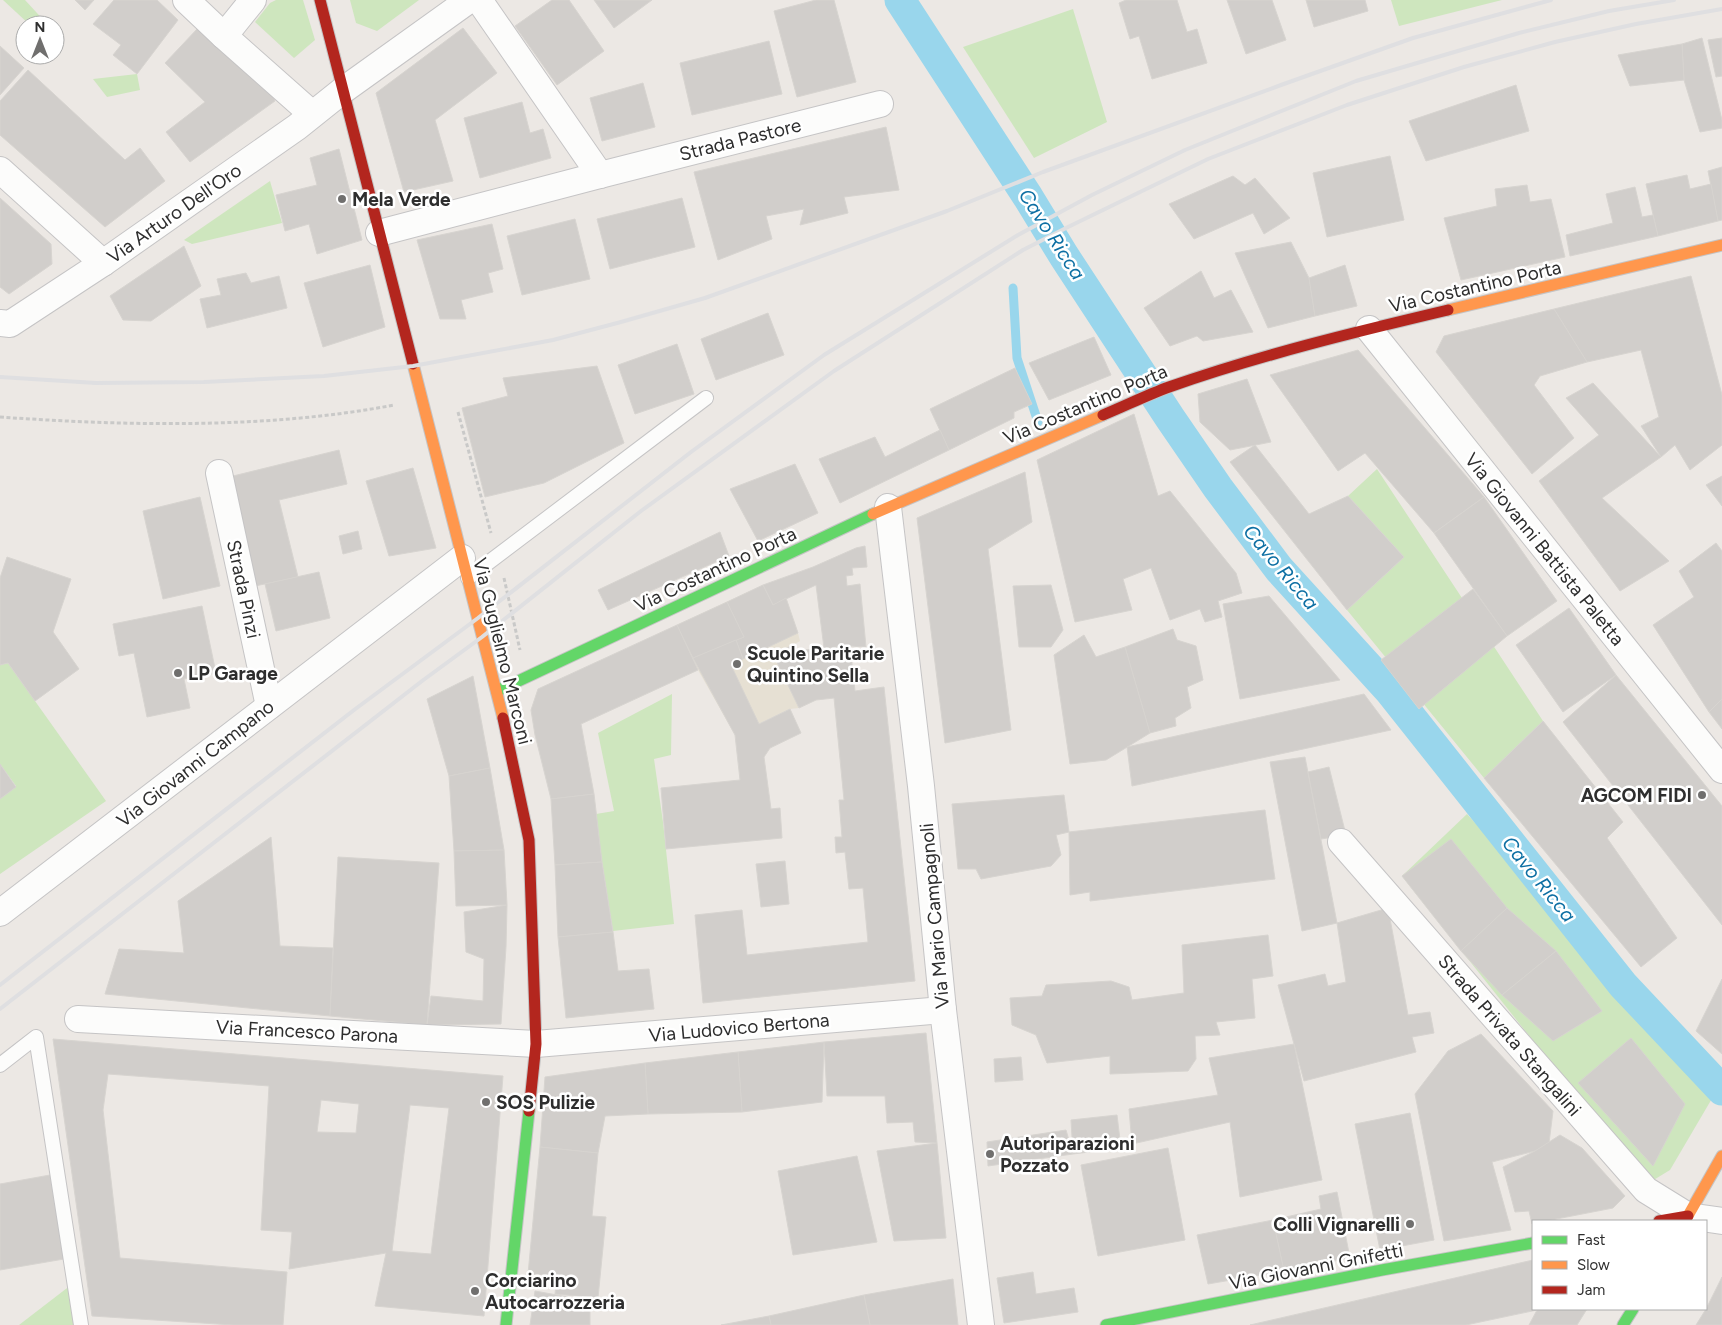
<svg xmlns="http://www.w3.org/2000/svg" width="1722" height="1325" font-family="Figtree,sans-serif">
<rect width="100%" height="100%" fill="#ece8e4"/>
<polygon fill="#e6e0d3" points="763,585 773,605 786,598 798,633 800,641 774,656 799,708 790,709 735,735 698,670 677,625"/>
<g fill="#cee6be">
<polygon points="3,0 25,0 48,25 30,25"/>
<polygon points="276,0 303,0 315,40 294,58 255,22 270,3"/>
<polygon points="350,0 419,0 377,31 356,23"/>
<polygon points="1391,0 1502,0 1399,26"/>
<polygon points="1073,9 1107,122 1034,158 963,47"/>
<polygon points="137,74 140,90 107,97 93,79"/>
<polygon points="270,181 282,223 192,244 184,240"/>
<polygon points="1377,469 1543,721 1484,778 1347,610 1404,557 1348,496"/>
<polygon points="8,663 106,801 0,874 0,799 16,786 0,764 0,665"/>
<polygon points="672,694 671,755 654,759 663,822 674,924 613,931 602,862 596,814 614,811 598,733"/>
<polygon points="1467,814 1717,1090 1670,1170 1647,1184 1402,876"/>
<polygon points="71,1285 76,1325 19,1325"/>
</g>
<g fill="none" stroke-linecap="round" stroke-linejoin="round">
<polyline stroke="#99d6ec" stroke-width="9" points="1013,288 1017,358 1038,422"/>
<polyline stroke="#99d6ec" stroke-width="31" points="900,0 1028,197 1064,256 1170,418 1218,488 1279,569 1390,691 1623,985 1722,1090"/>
</g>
<g fill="#d1cecb" stroke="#d7d4d0" fill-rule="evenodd">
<polygon points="75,0 94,0 85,10"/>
<polygon points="114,0 157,0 178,20 137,74 113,55 121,45 93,24"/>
<polygon points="552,0 569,0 604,51 557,85 515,26"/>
<polygon points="594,0 652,0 614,28"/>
<polygon points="816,0 834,0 856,82 797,97 774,11"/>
<polygon points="1126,0 1177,0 1187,32 1197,29 1207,63 1152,79 1139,36 1130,39 1119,3"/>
<polygon points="1227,0 1272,0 1286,40 1246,54"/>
<polygon points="1306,0 1365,0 1368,11 1314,27"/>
<polygon points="198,28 271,92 275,101 190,162 166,132 205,102 165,63"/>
<polygon points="463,28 497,73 435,120 453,181 404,192 376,93"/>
<polygon points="1702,38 1722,120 1722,128 1700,132 1684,80 1682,44"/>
<polygon points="1722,38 1722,76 1716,77 1708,40"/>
<polygon points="769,41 782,94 692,115 680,63"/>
<polygon points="1682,44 1684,80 1630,86 1618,55"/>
<polygon points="0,46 24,68 0,95"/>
<polygon points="28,70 125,160 140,148 165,181 105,227 0,135 0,101"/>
<polygon points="643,83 655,127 602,141 590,98"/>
<polygon points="1516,85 1529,131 1426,161 1409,121"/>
<polygon points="522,102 530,133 543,129 551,158 480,178 464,118"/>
<polygon points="886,127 899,190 844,197 848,213 800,225 804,209 766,216 772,239 718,260 694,172"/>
<polygon points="339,149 362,240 317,254 309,224 285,231 276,195 317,185 310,158"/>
<polygon points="1390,156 1404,220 1327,237 1313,173"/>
<polygon points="1722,167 1722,220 1718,221 1708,171"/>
<polygon points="1687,175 1690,189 1711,184 1718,221 1658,236 1646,184"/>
<polygon points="1233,176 1245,185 1255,178 1290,218 1264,234 1253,213 1194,239 1169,204"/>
<polygon points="1527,185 1530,202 1551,199 1565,257 1461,280 1444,218 1497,206 1495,189"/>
<polygon points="1635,187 1642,217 1653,215 1658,236 1570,256 1566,235 1613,223 1606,194"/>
<polygon points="0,198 51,244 52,264 9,294 0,287"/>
<polygon points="682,198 695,247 610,269 597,219"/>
<polygon points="575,219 590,279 522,295 507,236"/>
<polygon points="492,224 503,269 488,273 493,292 461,300 466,319 440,319 417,240"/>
<polygon points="1291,242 1309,278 1315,316 1268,328 1235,253"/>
<polygon points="184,246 201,286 151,321 123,320 110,296"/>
<polygon points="370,265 385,327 323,347 304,283"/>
<polygon points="1345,265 1357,306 1315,316 1309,278"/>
<polygon points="1201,271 1214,298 1231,290 1253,332 1203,341 1197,336 1170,346 1144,308"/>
<polygon points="246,273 251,283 279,276 287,308 207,328 200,299 221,295 217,279"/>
<polygon points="1691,276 1722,395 1722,445 1690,470 1675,445 1661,457 1641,426 1659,417 1641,350 1587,362 1554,309"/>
<polygon points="1554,309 1587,362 1540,376 1534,385 1574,438 1532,474 1436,352 1444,336"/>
<polygon points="768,313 784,355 716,380 701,339"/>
<polygon points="1094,337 1111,375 1049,400 1029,363"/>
<polygon points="677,344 694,394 635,414 618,365"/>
<polygon points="1358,350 1484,497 1434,533 1365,453 1338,471 1270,375"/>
<polygon points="597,366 624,443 544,483 485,497 462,408 508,396 503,378"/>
<polygon points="1015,368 1032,404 1014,412 1014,418 949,450 930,409"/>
<polygon points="1247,379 1271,442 1230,450 1200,422 1198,394"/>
<polygon points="1593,383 1661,457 1602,498 1669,561 1620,591 1539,481 1599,435 1566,398"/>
<polygon points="1134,414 1158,496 1170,491 1236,573 1242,593 1218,601 1222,617 1205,622 1200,609 1170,620 1151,568 1123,579 1132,610 1075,622 1037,460"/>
<polygon points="940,430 949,450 840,503 819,459 875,437 885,457"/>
<polygon points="1255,445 1309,514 1348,496 1404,557 1347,610 1230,462"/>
<polygon points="339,450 347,484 279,500 298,577 255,586 229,477"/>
<polygon points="795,464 818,513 758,541 730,489"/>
<polygon points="413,468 436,548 389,556 366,481"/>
<polygon points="1025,472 1032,522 988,549 1011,730 945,743 917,518"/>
<polygon points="1722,476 1722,506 1706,485"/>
<polygon points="200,497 220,586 163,599 143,511"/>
<polygon points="1484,497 1557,601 1507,636 1434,533"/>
<polygon points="358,531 362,549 343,554 339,536"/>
<polygon points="720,532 729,556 608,610 598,590"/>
<polygon points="1716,543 1722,551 1722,699 1709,712 1653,625 1694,597 1679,571"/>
<polygon points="865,546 867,567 852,568 853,575 846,576 847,586 860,584 866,647 850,646 824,648 816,585 773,605 763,585 813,567 856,548"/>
<polygon points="7,557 71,579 53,632 79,669 35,701 8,663 0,665 0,578"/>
<polygon points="319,572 330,618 276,631 265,584"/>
<polygon points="763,585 773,605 786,598 798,633 743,659 736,640 744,637 727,602"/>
<polygon points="1051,585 1063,630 1051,647 1019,647 1013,586"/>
<polygon points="1473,589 1507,636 1419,709 1381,660"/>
<polygon points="1269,596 1340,680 1240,699 1223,604"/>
<polygon points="727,602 744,637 693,658 677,625"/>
<polygon points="202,606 216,673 184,679 190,708 147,717 134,653 119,656 113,624"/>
<polygon points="1569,608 1616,675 1563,712 1516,645"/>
<polygon points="677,625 698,670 581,724 594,794 551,799 535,735 531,710 538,689"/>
<polygon points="1173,629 1177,640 1196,646 1203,680 1187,687 1191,708 1175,718 1176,726 1150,733 1125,647"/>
<polygon points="1084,635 1096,657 1125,647 1150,733 1106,760 1070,764 1054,655"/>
<polygon points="736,640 743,659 731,665 759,724 790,709 801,733 770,748 764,757 771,809 780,808 782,838 666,849 661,788 740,780 735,735 693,658"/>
<polygon points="791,646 793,651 850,646 855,691 884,687 915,981 703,1003 695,915 742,910 747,955 868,942 863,888 849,889 845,852 836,853 835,837 842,837 839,800 844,800 834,698 816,700 799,708 773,654"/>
<polygon points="1616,675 1722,806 1722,925 1563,722"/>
<polygon points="473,676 490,768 449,776 427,699"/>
<polygon points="1364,694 1391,730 1132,786 1127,747"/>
<polygon points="1722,699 1722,729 1709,712"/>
<polygon points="1543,721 1623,822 1607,838 1677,938 1641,967 1484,778"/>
<polygon points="1305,757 1337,923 1302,931 1270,762"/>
<polygon points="0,764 16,787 0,799"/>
<polygon points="1329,767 1346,835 1321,839 1308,772"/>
<polygon points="490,768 504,850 454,851 449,776"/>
<polygon points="594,794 602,862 555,865 551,799"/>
<polygon points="1064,795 1069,832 1056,835 1061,855 1051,866 981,879 976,869 958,869 952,804"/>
<polygon points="1265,810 1275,879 1090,901 1090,892 1070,895 1069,832"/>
<polygon points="271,837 280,946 333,948 330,1016 105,994 119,949 184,953 178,901"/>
<polygon points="1451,839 1507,908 1461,951 1402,876"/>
<polygon points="504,850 507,905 456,906 454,851"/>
<polygon points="338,857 439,863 427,1025 330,1016"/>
<polygon points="785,861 789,904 761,907 756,864"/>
<polygon points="602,862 613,932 558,937 555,865"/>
<polygon points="507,905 506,947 501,1024 427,1025 431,996 483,1001 484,959 466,952 464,912"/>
<polygon points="1388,908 1408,1015 1430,1012 1434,1033 1412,1037 1416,1052 1304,1081 1278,985 1325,974 1328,986 1346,982 1337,923"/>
<polygon points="1507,908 1556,951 1502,995 1461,951"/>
<polygon points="613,932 618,971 649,969 654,1009 566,1018 558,937"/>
<polygon points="1268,935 1273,976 1252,979 1255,1018 1216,1022 1220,1035 1195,1036 1196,1059 1188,1071 1110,1074 1110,1056 1047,1063 1036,1035 1012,1025 1010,998 1042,996 1046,985 1111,981 1129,987 1132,1000 1184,993 1182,945"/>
<polygon points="1556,951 1602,1011 1553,1041 1502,995"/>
<polygon points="1722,979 1722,1054 1696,1031"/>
<polygon points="926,1033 937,1143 915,1142 913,1122 887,1123 885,1096 827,1096 824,1042"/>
<polygon points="1481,1034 1553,1111 1549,1143 1535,1151 1492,1162 1511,1230 1444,1241 1415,1094 1448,1051"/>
<polygon points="1631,1038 1685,1104 1653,1166 1578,1083"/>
<path d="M 53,1039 L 503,1076 L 484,1316 L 375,1306 L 386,1253 L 289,1269 L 292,1232 L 261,1230 L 269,1086 L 108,1074 L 103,1110 L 120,1258 L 287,1272 L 283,1325 L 233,1325 L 92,1316 ZM 321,1100 L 359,1104 L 356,1133 L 317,1132 ZM 410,1105 L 449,1108 L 431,1254 L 392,1251 Z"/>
<polygon points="824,1042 822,1102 742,1112 738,1052"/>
<polygon points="1294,1044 1322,1180 1240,1197 1230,1122 1132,1144 1129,1109 1218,1095 1209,1058"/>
<polygon points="738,1052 742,1112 648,1114 645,1063"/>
<polygon points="1021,1057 1023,1080 995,1082 994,1059"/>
<polygon points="645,1063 648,1114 605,1116 598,1153 540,1147 545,1077"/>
<polygon points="1410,1113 1434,1240 1380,1250 1355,1124"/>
<polygon points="1117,1115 1121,1148 1073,1154 1071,1120"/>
<polygon points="1066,1130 1073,1154 988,1166 987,1142"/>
<polygon points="1560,1135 1582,1148 1625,1196 1613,1208 1546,1221 1533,1221 1533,1224 1532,1224 1529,1211 1515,1212 1503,1167 1535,1151"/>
<polygon points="937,1143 946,1238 894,1241 877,1151"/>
<polygon points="540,1147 598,1153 592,1216 606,1217 598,1298 555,1294 557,1276 528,1274"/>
<polygon points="1168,1148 1185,1240 1098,1256 1081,1165"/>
<polygon points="857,1156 877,1242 793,1255 778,1171"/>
<polygon points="50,1175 64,1259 0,1270 0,1184"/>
<polygon points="1337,1192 1350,1258 1284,1271 1273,1220 1321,1209 1319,1196"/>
<polygon points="1273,1220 1284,1271 1208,1284 1197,1235"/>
<polygon points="1533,1260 1533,1309 1587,1309 1577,1325 1529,1325 1537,1310 1466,1325 1250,1325"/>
<polygon points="1033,1272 1036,1294 1074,1288 1078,1312 1004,1323 997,1278"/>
<polygon points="1722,1277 1722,1325 1696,1325 1706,1309"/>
<polygon points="953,1279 958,1325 870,1325 864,1295"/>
<polygon points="535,1291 590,1301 590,1325 530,1325"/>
<polygon points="864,1295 870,1325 771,1325 769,1316"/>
<polygon points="769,1316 771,1325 721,1325"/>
</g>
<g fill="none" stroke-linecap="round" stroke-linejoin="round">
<g stroke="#c5c4c5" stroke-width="16">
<g id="lane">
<polyline points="468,578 706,398"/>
<polyline points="0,1065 36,1037 81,1325"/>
</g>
</g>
<g stroke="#c5c4c5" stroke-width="28">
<g id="street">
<polyline points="186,0 224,36 312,114"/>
<polyline points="479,0 600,175"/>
<polyline points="224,36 253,0"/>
<polyline points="0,170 103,263"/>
<polyline points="379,233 600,175 880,104"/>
<polyline points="0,323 10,324 103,263 297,127 342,91 469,0"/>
<polyline points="1369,329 1722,770"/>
<polyline points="219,473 269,706"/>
<polyline points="888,507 921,786 943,1010 981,1325"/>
<polyline points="1341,842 1646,1190 1688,1216 1722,1221"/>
<polyline points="0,913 462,558"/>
<polyline points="78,1019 536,1044 943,1010"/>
</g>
</g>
<g stroke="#c5c4c5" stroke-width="13">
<g id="fast">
<polyline points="497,691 873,514"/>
<polyline points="506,1325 529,1111"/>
<polyline points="1106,1325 1382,1270 1533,1243"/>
<polyline points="1623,1325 1633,1309"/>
</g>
</g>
<g stroke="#c5c4c5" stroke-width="13">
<g id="slow">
<polyline points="1448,310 1722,245"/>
<polyline points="413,364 503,718"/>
<polyline points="873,514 1103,415"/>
<polyline points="1685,1221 1722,1156"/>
</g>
</g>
<g stroke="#c5c4c5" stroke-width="13">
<g id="jam">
<polyline points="320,0 413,364"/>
<path d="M 1103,415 C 1125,406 1147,395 1169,387 C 1260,355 1355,332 1448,310"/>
<polyline points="503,718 529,840 536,1044 529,1111"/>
<polyline points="1659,1221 1688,1216"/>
</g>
</g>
<g stroke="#c9c9c8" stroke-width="3" stroke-dasharray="4 2.5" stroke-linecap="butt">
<polyline points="458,412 491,533"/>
<path d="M 0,417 C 128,426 268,429 394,405"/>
<polyline points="504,578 520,650"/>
</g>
<use href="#lane" stroke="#fcfcfb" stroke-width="14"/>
<use href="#street" stroke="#fcfcfb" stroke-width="26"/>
<use href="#fast" stroke="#63d668" stroke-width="11"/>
<use href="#slow" stroke="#ff974d" stroke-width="11"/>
<use href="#jam" stroke="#b3261e" stroke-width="11"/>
<g stroke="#dfdfe1" stroke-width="4">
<polyline points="0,377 96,383 204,382 324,376 413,366 553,340 621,322 705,298 947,211 1043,172 1281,85 1413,38 1551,0"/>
<polyline points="0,985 354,710 478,618 691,452 824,355 1018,235 1092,195 1185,150 1356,81 1519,33 1609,11 1674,0"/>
<polyline points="0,1009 422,681 482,637 641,511 834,371 1023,250 1068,227 1208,159 1347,105 1464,67 1555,42 1636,24 1722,9"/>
</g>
</g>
<g fill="#706f6e" stroke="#fff" stroke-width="2">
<circle cx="342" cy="199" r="5"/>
<circle cx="737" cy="664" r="5"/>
<circle cx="178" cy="673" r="5"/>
<circle cx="1702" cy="795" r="5"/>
<circle cx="486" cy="1102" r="5"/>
<circle cx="990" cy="1154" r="5"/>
<circle cx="1410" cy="1224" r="5"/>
<circle cx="475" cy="1291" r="5"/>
</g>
<g text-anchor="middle" stroke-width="5" stroke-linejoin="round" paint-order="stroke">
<g font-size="19" fill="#2e2e2e" stroke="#fff">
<text transform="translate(740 139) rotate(-14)" y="7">Strada Pastore</text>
<text transform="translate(174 213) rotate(-35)" y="7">Via Arturo Dell'Oro</text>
<text transform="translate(1475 286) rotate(-13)" y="7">Via Costantino Porta</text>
<text transform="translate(1085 404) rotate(-23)" y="7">Via Costantino Porta</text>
<text transform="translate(1545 549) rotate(51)" y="7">Via Giovanni Battista Paletta</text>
<text transform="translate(715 569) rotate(-25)" y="7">Via Costantino Porta</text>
<text transform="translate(244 589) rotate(78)" y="7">Strada Pinzi</text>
<text transform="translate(503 651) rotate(76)" y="7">Via Guglielmo Marconi</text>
<text transform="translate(195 763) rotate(-38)" y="7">Via Giovanni Campano</text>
<text transform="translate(934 916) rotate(-95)" y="7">Via Mario Campagnoli</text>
<text transform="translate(739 1027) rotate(-5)" y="7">Via Ludovico Bertona</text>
<text transform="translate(307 1031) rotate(3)" y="7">Via Francesco Parona</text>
<text transform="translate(1510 1035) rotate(49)" y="7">Strada Privata Stangalini</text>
<text transform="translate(1316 1266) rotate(-11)" y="7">Via Giovanni Gnifetti</text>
</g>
<g font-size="19" font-weight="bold" fill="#2e2e2e" stroke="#fff" text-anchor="start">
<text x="352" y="206">Mela Verde</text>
<text x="747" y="660">Scuole Paritarie<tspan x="747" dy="22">Quintino Sella</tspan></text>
<text x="188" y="680">LP Garage</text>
<text x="1692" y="802" text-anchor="end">AGCOM FIDI</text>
<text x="496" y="1109">SOS Pulizie</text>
<text x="1000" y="1150">Autoriparazioni<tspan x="1000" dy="22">Pozzato</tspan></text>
<text x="1400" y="1231" text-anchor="end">Colli Vignarelli</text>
<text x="485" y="1287">Corciarino<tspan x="485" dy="22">Autocarrozzeria</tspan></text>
</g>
<g font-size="20" font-style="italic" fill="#0d6fa3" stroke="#fff">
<text transform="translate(1052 234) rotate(57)" y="7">Cavo Ricca</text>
<text transform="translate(1281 567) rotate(50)" y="7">Cavo Ricca</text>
<text transform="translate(1539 879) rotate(51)" y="7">Cavo Ricca</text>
</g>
</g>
<rect x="1532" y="1220" width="175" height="90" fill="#ffffff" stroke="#ababab"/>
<rect x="1542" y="1236" width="25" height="8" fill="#63d668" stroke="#ababab"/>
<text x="1577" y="1245" font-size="15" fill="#2e2e2e">Fast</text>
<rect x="1542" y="1261" width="25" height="8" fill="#ff974d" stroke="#ababab"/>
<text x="1577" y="1270" font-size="15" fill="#2e2e2e">Slow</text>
<rect x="1542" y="1286" width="25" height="8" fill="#b3261e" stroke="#ababab"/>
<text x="1577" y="1295" font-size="15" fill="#2e2e2e">Jam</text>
<g transform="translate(40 40)"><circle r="24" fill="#ffffff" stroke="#ababab"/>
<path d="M0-4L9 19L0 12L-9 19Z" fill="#706f6e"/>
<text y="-8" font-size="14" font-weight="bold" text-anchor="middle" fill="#2e2e2e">N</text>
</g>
</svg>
